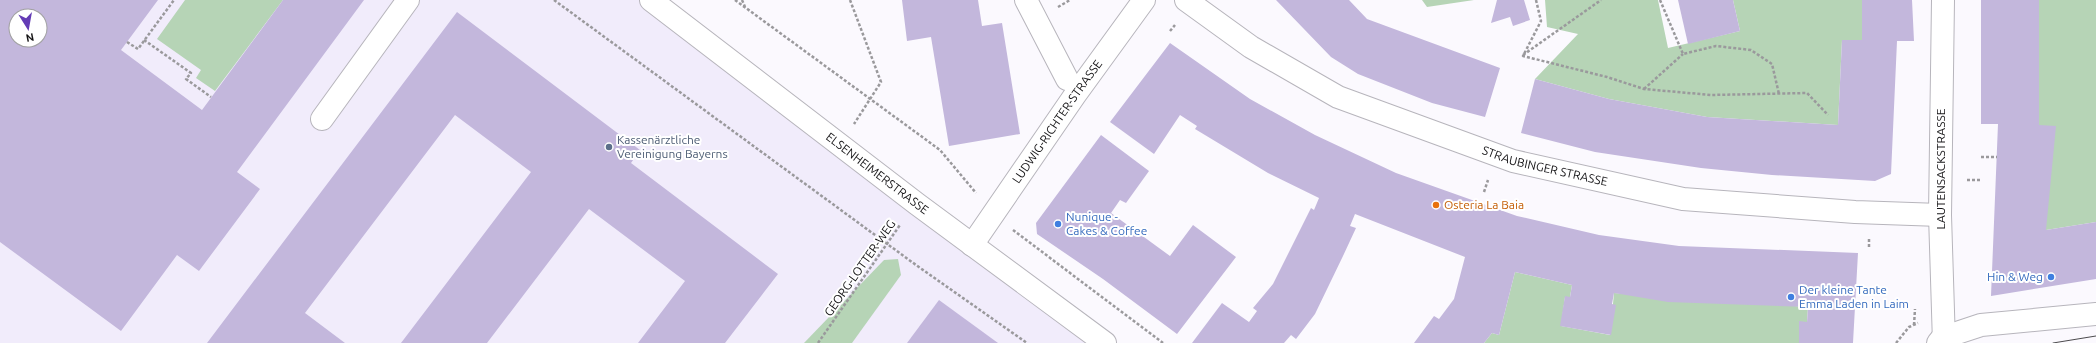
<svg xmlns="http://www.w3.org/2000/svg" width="2096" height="343" font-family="Ubuntu,sans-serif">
<rect width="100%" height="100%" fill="#fbf9fe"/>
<path fill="#f1ecfb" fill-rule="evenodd" d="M 0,0 L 646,0 L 1099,343 L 0,343 ZM 16,16 L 40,16 L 40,40 L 16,40 Z"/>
<g fill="#b6d4b6">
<polygon points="185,0 283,0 215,91 196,78 201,70 157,39"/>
<polygon points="1422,0 1474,0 1427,7"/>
<polygon points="1545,0 1658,0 1668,48 1740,31 1733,0 1862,0 1862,40 1842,40 1838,125 1707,117 1609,99 1535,79 1578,34 1547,27"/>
<polygon points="2039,0 2096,0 2096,222 2046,230 2039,125"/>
<polygon points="898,259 901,275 852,343 804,343 884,260"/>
<polygon points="1515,272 1572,285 1570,297 1565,297 1561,326 1610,335 1614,293 1808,307 1807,322 1799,322 1799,343 1484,343 1492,333 1499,335"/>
</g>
<g fill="#c3b7dc" fill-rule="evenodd">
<path d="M 0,0 L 158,0 L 121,50 L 202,110 L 283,0 L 364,0 L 237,172 L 260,189 L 199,271 L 177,255 L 121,331 L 0,242 ZM 16,16 L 40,16 L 40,40 L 16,40 Z"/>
<polygon points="902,0 978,0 982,26 1002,23 1020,134 949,146 931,37 907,41"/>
<polygon points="1276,0 1349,0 1367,19 1500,68 1485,117 1432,103 1358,74 1331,57"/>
<polygon points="1497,0 1524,0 1530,20 1513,26 1510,17 1491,23"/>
<polygon points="1678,0 1733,0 1740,31 1688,44"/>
<polygon points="1862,0 1912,0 1914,41 1897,41 1891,174 1875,181 1772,175 1701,168 1595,152 1521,133 1535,79 1609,99 1707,117 1838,125 1842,40 1862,40"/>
<polygon points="1981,0 2039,0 2039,125 2056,126 2046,230 2096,222 2096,279 1991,296 1998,124 1981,124"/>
<polygon points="457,12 640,150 631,163 778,274 725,343 638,343 685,281 589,209 487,343 401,343 531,172 455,115 305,313 345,343 207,343"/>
<polygon points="1170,43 1250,99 1315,135 1396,173 1517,216 1599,235 1679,246 1858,253 1853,343 1799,343 1799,321 1807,322 1808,307 1668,302 1614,293 1612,304 1616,305 1611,335 1560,326 1565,296 1570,297 1572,285 1515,272 1499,335 1492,333 1484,343 1414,343 1434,316 1439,319 1454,299 1465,257 1355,214 1350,226 1356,228 1343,256 1315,314 1296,339 1291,335 1284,343 1192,343 1222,303 1249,322 1257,311 1253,308 1273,284 1311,208 1314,210 1319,198 1268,173 1195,129 1197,126 1180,115 1154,154 1110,122"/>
<polygon points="1101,135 1149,171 1126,203 1120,200 1111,213 1170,256 1193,225 1236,257 1177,334 1103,279 1037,234 1036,223"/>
<polygon points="939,300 998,343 907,343"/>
</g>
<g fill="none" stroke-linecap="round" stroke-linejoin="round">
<g stroke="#b7b5bc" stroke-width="24">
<g id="minor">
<polyline points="1026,0 1067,79"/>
<path id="s1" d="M 1186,0 L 1251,47 L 1338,97 L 1513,161 L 1683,199 L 1855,212 L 1940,215"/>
<polyline points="1943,0 1940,215 1944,343"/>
<polyline points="322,119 408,0"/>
<path id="s2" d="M 972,245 L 1075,95 L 1144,0"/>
</g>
</g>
<g stroke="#b7b5bc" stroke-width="24">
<g id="major">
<path id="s3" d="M 651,0 L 917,204 L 1105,343"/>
<polyline points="1938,343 1942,338 1981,325 2096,314"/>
</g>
</g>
<g stroke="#9a999c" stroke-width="2.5" stroke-dasharray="3 2" stroke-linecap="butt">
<polyline points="554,0 916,265 1027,343"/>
<polyline points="735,0 940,150 976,193"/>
<polyline points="742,0 745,7"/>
<polyline points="850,0 881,82 854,124"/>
<polyline points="1536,0 1541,21 1523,56 1607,77 1644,89 1711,95 1807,93 1828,115"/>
<polyline points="1660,0 1683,54 1716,46 1751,50 1772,64 1779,94"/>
<polyline points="1058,7 1070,0"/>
<polyline points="1170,31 1175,25"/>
<polyline points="144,40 191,73 186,79 211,97"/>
<polyline points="127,42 138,49 174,0"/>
<polyline points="1523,55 1601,0"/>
<polyline points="1644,89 1683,54"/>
<polyline points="1981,157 1997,157"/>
<polyline points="1967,180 1981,180"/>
<polyline points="1484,192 1488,180"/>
<polyline points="1013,230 1163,343"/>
<polyline points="1869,247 1869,238"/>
<polyline points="1914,325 1915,309"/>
<polyline points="818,343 900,225"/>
<polyline points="1896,343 1909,327 1918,323"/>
</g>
<use href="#minor" stroke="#fff" stroke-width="22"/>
<use href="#major" stroke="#fff" stroke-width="22"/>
<polyline stroke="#4b4a4d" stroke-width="1" points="2053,343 2096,336"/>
</g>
<circle fill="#5c6f8a" stroke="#fff" stroke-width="1.5" cx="609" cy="147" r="4"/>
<circle fill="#e8710a" stroke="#fff" stroke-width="1.5" cx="1436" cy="205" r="4"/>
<g fill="#3f7fe0" stroke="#fff" stroke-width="1.5">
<circle cx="1058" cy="224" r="4"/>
<circle cx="2051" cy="277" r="4"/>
<circle cx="1791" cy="297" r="4"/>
</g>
<g text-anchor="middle" stroke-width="4" stroke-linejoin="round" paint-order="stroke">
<g font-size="12" fill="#151416" stroke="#fff">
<text dy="4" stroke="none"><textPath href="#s2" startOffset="150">LUDWIG-RICHTER-STRASSE</textPath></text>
<text dy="4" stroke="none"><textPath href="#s1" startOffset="399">STRAUBINGER STRASSE</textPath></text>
<text transform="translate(1941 169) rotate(-90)" y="4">LAUTENSACKSTRASSE</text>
<text dy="4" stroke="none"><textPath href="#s3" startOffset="285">ELSENHEIMERSTRASSE</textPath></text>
<text transform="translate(860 268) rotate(-55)" y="4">GEORG-LOTTER-WEG</text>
</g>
<g font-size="12" fill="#4e5e75" stroke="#fff" text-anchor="start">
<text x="617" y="144">Kassenärztliche<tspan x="617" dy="14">Vereinigung Bayerns</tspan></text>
</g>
<g font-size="12" fill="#c56008" stroke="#fff" text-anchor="start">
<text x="1444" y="209">Osteria La Baia</text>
</g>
<g font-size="12" fill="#366cbe" stroke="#fff" text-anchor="start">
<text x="1066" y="221">Nunique -<tspan x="1066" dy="14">Cakes &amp; Coffee</tspan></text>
<text x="2043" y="281" text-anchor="end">Hin &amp; Weg</text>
<text x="1799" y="294">Der kleine Tante<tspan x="1799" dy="14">Emma Laden in Laim</tspan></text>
</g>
</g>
<g transform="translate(28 28) rotate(169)"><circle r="19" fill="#ffffff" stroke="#a1a1a2"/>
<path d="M0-3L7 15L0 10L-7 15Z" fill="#643cb5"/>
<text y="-6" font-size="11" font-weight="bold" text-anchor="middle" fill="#151416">N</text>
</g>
</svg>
